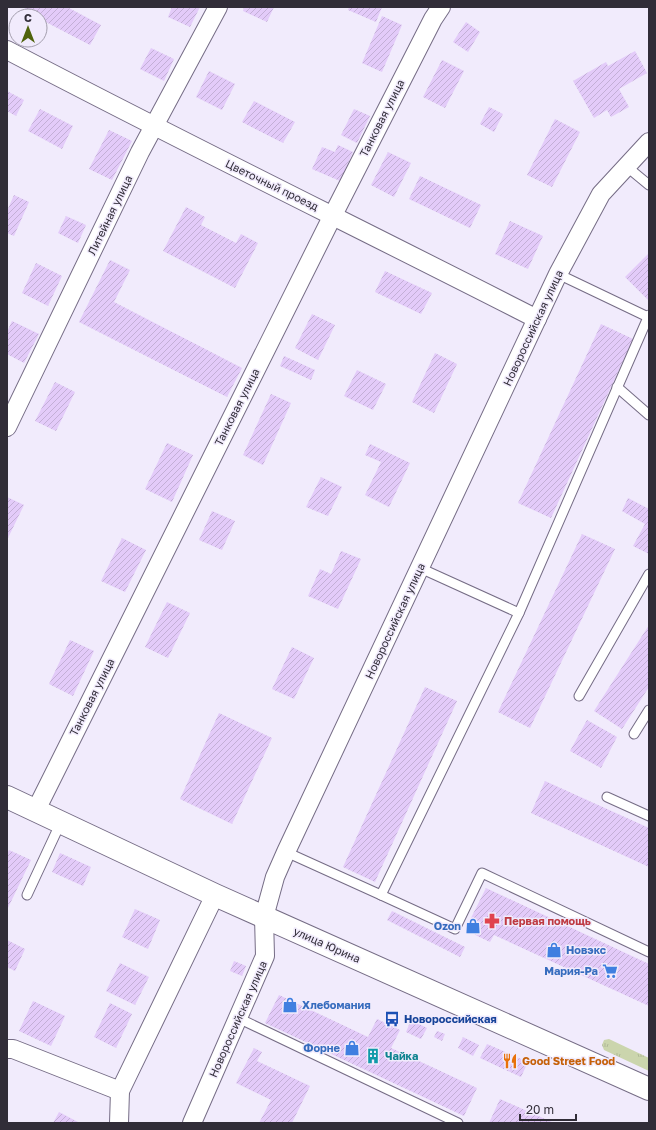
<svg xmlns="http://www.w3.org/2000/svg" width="656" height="1130" font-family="'Golos Text',sans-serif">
<defs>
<pattern id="grass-tufts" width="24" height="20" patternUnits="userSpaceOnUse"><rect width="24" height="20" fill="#cbd5ad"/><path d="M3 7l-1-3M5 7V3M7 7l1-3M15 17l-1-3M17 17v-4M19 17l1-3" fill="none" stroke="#afb796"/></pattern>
<pattern id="building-hatch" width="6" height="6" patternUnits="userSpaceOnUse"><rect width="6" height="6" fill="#e3cbf9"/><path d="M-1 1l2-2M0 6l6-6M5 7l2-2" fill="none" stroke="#c3afd6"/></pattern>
</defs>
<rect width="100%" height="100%" fill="#f1ebfc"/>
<polygon fill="url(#grass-tufts)" points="609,1039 649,1058 649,1071 604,1050 602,1045 604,1040"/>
<g fill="url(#building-hatch)">
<polygon points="26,7 67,7 101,25 90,45 40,19 40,16 33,16 24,11"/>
<polygon points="172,7 200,7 190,27 168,17"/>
<polygon points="244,7 274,7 267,22 243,11"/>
<polygon points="349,7 382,7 376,22 348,10"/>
<polygon points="382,16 402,25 382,72 362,63"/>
<polygon points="466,22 480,32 468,52 453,42"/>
<polygon points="151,48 174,59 164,81 140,69"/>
<polygon points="635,51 647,73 619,89 629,107 611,117 607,110 594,118 573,81 606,62 608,66"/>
<polygon points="442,60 464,71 445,108 423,97"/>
<polygon points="209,71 235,84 222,110 196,97"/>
<polygon points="7,91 24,100 16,116 7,111"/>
<polygon points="254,101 295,122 283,143 242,122"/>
<polygon points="489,107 503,114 494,132 480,124"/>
<polygon points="40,109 73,126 62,149 28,131"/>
<polygon points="354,109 370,116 357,143 341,135"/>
<polygon points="555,119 580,132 552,187 527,175"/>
<polygon points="109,130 132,141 112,180 89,169"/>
<polygon points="338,145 353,152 340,181 312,169 322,147 335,152"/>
<polygon points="388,152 411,163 394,197 371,185"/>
<polygon points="420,176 481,205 470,228 409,199"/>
<polygon points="14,195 29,202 14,236 7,233 7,211"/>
<polygon points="186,207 205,217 201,225 236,243 241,234 258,243 235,288 163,251"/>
<polygon points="66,216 86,225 78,243 58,233"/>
<polygon points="510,221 543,236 528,269 495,254"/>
<polygon points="649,253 649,301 625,277"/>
<polygon points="110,260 130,270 114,302 242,368 227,397 79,322"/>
<polygon points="36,263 62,276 48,306 22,293"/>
<polygon points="385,271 432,293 421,314 375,292"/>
<polygon points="312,314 335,325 318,360 295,348"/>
<polygon points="12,321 39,334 24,363 7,354 7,332"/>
<polygon points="601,324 633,339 551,518 518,503"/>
<polygon points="435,353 457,364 434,413 412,402"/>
<polygon points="284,356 315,370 311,380 280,366"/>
<polygon points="357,370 386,384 373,410 344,396"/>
<polygon points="55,382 75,392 56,431 35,421"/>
<polygon points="271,394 291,403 263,465 243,455"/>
<polygon points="167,443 193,455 172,502 145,489"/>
<polygon points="370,444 410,463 389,507 365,495 381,462 365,455"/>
<polygon points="321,477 342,487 328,516 306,507"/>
<polygon points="7,497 24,505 7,540"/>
<polygon points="628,498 649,509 649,554 633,546 645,524 622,511"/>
<polygon points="212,511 235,521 222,550 199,540"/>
<polygon points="582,534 615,549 530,728 498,712"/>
<polygon points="122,538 146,550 125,592 101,581"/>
<polygon points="341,551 361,559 338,609 308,596 320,569 331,574"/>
<polygon points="167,602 190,613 168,658 145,647"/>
<polygon points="649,625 649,687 622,729 594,711"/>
<polygon points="70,640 94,651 73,696 49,684"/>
<polygon points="292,647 314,658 294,699 272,689"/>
<polygon points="425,687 457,701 375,882 343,867"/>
<polygon points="219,713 272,738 232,824 180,799"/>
<polygon points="587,720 617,737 601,768 570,751"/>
<polygon points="545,781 649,828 649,867 531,813"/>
<polygon points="9,850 31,860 7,910 7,854"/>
<polygon points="60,853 91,867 83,886 52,872"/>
<polygon points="486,888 649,964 649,1006 494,935 490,942 465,930"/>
<polygon points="135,909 160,920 148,949 122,937"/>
<polygon points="392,911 465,947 460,957 387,920"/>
<polygon points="7,940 25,949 15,971 7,967"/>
<polygon points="234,961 246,966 242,976 230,971"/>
<polygon points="120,963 149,977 135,1005 106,991"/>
<polygon points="279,995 368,1037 377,1019 400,1030 391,1048 477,1088 464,1116 265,1023"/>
<polygon points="33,1001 65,1016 51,1046 19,1031"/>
<polygon points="110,1003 132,1014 116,1048 94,1037"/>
<polygon points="411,1020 427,1028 421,1039 406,1032"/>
<polygon points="437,1031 445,1034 442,1041 434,1037"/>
<polygon points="463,1037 479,1045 473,1056 458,1048"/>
<polygon points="487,1044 528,1062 521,1077 480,1058"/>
<polygon points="254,1048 262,1052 257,1061 310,1086 292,1123 259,1123 271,1100 236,1083"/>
<polygon points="500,1099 554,1123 489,1123"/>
<polygon points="59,1112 80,1123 53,1123"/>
</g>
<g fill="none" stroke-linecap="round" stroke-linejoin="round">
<g stroke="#756c85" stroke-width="11">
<g id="lane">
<polyline points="626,166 649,185"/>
<polyline points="558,274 648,317"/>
<polyline points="617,387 649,415"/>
<polyline points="420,568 519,613"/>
<polyline points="579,696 649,574"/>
<polyline points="634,734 649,710"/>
<polyline points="607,797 649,816"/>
<polyline points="286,852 381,895 519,613 649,315"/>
<polyline points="27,895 61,822"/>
<polyline points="381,895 455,929 482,873 649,952"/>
<polyline points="238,1018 458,1123"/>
</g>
</g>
<g stroke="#756c85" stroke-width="20">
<g id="street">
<path d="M 7,50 C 182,142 361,229 537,319"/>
<polyline points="7,427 140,152 218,7"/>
<polyline points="36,810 333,215 433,19 441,7"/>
<polyline points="7,1049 13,1049 120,1091"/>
<polyline points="119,1123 120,1091 215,895"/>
<polyline points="192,1123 265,956 264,917 275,877 286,852 558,274 601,194 649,142"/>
</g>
</g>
<g stroke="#756c85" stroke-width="24">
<polyline id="secondary" points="7,797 215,895 649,1089"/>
</g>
<use href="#lane" stroke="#fff" stroke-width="9"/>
<use href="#street" stroke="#fff" stroke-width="18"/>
<use href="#secondary" stroke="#fff" stroke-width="22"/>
</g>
<defs>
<g id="pharmacy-bare" transform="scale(1.2)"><path d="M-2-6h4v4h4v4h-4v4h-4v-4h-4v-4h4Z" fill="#e0444e" stroke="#f1ebfc" stroke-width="2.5" paint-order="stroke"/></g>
<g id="shop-bare" transform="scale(1.2)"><path d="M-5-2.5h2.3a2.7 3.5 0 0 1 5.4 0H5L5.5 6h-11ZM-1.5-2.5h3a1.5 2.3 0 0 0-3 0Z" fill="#3f7fe0" stroke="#f1ebfc" stroke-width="2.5" paint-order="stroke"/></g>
<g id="supermarket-bare" transform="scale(1.2)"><path d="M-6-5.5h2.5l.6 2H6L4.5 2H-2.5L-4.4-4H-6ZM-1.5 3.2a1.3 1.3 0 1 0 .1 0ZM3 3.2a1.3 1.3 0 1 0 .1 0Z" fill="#3f7fe0" stroke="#f1ebfc" stroke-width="2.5" paint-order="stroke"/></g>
<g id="bus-bare" transform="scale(1.2)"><path d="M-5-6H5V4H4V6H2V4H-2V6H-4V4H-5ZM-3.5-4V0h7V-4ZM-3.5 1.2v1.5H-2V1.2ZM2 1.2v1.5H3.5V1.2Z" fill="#1a4fb4" stroke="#f1ebfc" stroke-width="2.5" paint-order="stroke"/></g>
<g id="building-bare" transform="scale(1.2)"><path d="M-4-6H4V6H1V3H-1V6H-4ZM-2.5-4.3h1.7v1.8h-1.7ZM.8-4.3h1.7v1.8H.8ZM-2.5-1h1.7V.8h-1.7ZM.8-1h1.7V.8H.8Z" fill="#0f9aa8" stroke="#f1ebfc" stroke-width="2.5" paint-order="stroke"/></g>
<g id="restaurant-bare" transform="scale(1.2)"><path d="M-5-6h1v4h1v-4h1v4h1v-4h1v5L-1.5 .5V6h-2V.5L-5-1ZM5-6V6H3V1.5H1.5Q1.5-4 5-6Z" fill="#e8710a" stroke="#f1ebfc" stroke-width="2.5" paint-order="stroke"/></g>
</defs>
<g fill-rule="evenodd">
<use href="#pharmacy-bare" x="492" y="921"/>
<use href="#shop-bare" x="473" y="926"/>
<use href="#shop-bare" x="554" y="950"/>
<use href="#supermarket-bare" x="610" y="971"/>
<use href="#shop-bare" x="290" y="1005"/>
<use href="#bus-bare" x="392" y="1019"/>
<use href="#shop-bare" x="352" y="1048"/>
<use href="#building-bare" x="373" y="1056"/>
<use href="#restaurant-bare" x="510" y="1061"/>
</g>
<g text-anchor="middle" stroke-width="3" stroke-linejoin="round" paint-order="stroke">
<g font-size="11" fill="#312d38" stroke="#f1ebfc">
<text transform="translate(382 118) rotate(-63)" y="4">Танковая улица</text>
<text transform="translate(272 185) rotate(26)" y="4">Цветочный проезд</text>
<text transform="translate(110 215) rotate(-64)" y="4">Литейная улица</text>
<text transform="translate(533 328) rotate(-65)" y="4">Новороссийская улица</text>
<text transform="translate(237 407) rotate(-63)" y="4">Танковая улица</text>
<text transform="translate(395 621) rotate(-65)" y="4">Новороссийская улица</text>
<text transform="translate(92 697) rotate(-63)" y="4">Танковая улица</text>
<text transform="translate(327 945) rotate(24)" y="4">улица Юрина</text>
<text transform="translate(238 1019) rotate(-66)" y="4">Новороссийская улица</text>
</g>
<g font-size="11" font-weight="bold" fill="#be3a42" stroke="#f1ebfc" text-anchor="start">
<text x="504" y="925">Первая помощь</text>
</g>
<g font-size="11" font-weight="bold" fill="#366cbe" stroke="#f1ebfc" text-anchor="end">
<text x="461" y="930">Ozon</text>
<text x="566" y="954" text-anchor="start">Новэкс</text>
<text x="598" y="975">Мария-Ра</text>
<text x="302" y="1009" text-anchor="start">Хлебомания</text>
<text x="340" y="1052">Форне</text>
</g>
<g font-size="11" font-weight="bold" fill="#164399" stroke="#f1ebfc" text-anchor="start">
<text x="404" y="1023">Новороссийская</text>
</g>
<g font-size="11" font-weight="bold" fill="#0d838f" stroke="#f1ebfc" text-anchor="start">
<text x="385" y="1060">Чайка</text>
</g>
<g font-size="11" font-weight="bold" fill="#c56008" stroke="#f1ebfc" text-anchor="start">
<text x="522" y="1065">Good Street Food</text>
</g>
</g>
<rect width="656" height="1130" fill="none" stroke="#312d38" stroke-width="16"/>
<g transform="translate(28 28)"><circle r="19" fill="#f1ebfc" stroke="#a49fae"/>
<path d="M0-3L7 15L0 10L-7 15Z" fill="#4f630c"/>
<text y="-6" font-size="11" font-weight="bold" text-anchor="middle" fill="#312d38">С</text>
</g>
<path d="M520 1114v6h56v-6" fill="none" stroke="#312d38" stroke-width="2"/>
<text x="526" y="1114" font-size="12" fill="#312d38" stroke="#f1ebfc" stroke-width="3" paint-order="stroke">20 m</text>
</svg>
